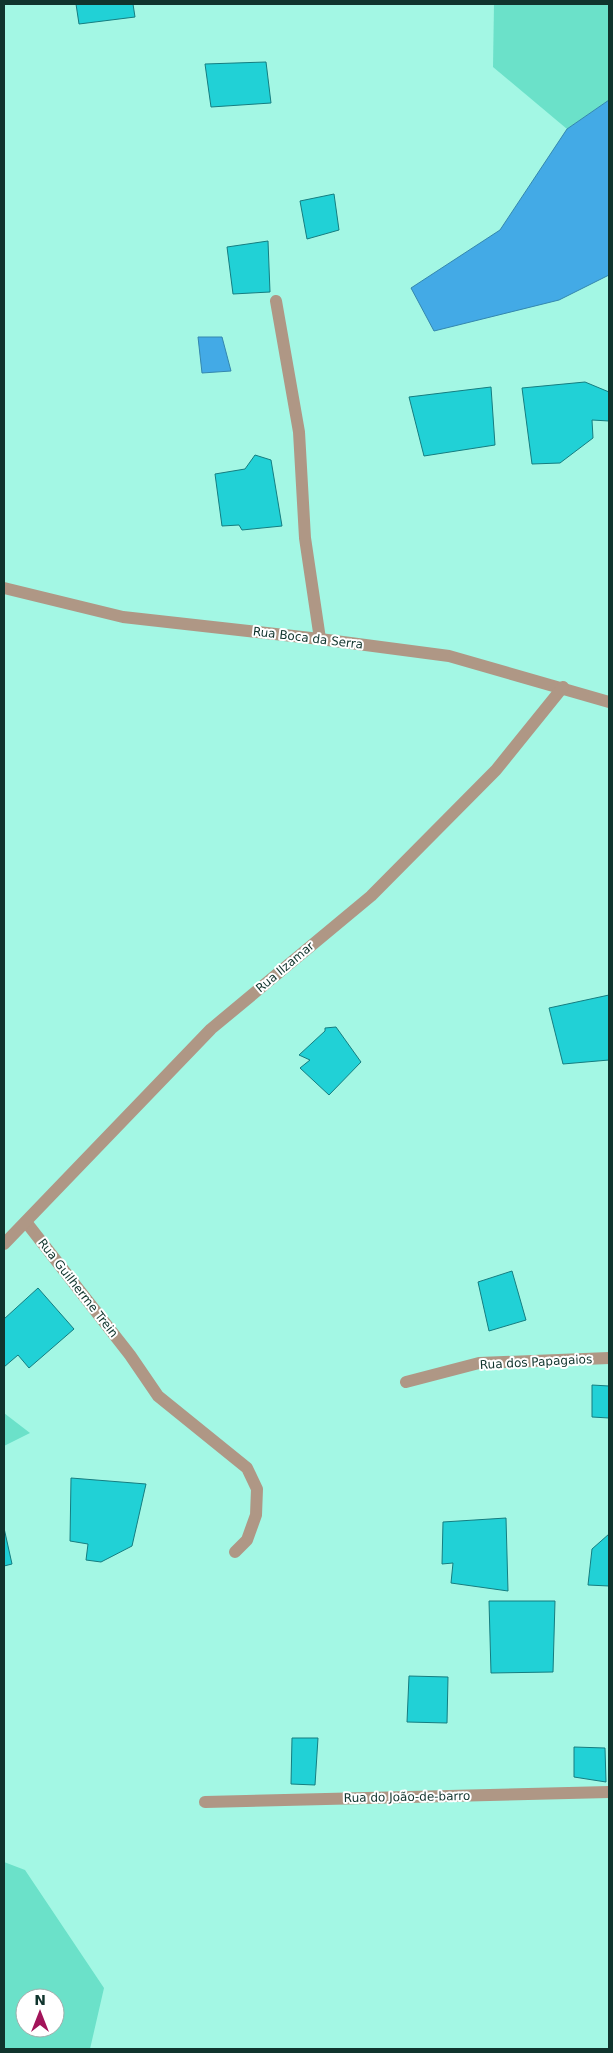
<svg xmlns="http://www.w3.org/2000/svg" width="613" height="2053" font-family="'DejaVu Sans',sans-serif">
<rect width="100%" height="100%" fill="#a3f7e4"/>
<g fill="#6be1c9" fill-rule="evenodd">
<polygon points="494,4 609,4 609,100 567,129 493,67"/>
<polygon points="4,1413 30,1433 4,1446"/>
<path d="M 4,1862 L 25,1870 L 104,1988 L 90,2049 L 4,2049 ZM 25,1998 L 55,1998 L 55,2028 L 25,2028 Z"/>
</g>
<g fill="#43aae6" stroke="#3487ae">
<polygon points="609,100 609,275 559,300 434,331 411,288 500,230 567,129"/>
<polygon points="198,337 222,337 231,371 202,373"/>
</g>
<g fill="#21d1d6" stroke="#157d80">
<polygon points="76,4 133,4 135,17 79,24"/>
<polygon points="266,62 271,103 211,107 205,64"/>
<polygon points="334,194 339,230 307,239 300,201"/>
<polygon points="268,241 270,292 233,294 227,247"/>
<polygon points="585,382 609,392 609,421 592,420 593,438 560,463 532,464 522,388"/>
<polygon points="491,387 495,445 424,456 409,397"/>
<polygon points="255,455 271,460 282,526 242,530 239,525 222,526 215,474 245,469"/>
<polygon points="609,995 609,1060 563,1064 549,1008"/>
<polygon points="336,1027 361,1062 329,1095 300,1068 310,1060 299,1055 325,1031 325,1028"/>
<polygon points="512,1271 526,1320 489,1331 478,1282"/>
<polygon points="38,1288 74,1329 29,1368 18,1355 4,1367 4,1319"/>
<polygon points="592,1385 609,1386 609,1418 592,1417"/>
<polygon points="71,1478 146,1484 132,1546 101,1562 86,1560 88,1544 70,1541"/>
<polygon points="506,1518 508,1591 451,1583 453,1563 442,1564 443,1522"/>
<polygon points="4,1528 12,1564 4,1566"/>
<polygon points="609,1534 609,1586 588,1585 592,1549"/>
<polygon points="489,1601 555,1601 553,1672 491,1673"/>
<polygon points="409,1676 448,1677 447,1723 407,1722"/>
<polygon points="292,1738 318,1738 315,1785 291,1784"/>
<polygon points="574,1747 605,1748 606,1782 574,1777"/>
</g>
<g fill="none" stroke-linecap="round" stroke-linejoin="round">
<g stroke="#af9785" stroke-width="12">
<polyline points="276,301 299,432 305,538 320,639"/>
<polyline points="4,588 123,617 320,639 449,656 609,702"/>
<polyline points="26,1222 130,1355 158,1396 247,1468 257,1489 256,1515 247,1540 235,1552"/>
<polyline points="4,1244 211,1029 371,896 496,770 563,687"/>
<polyline points="406,1382 479,1363 609,1358"/>
<polyline points="205,1802 609,1792"/>
</g>
</g>
<g text-anchor="middle" stroke-width="4" stroke-linejoin="round" paint-order="stroke">
<g font-size="12" fill="#10342d" stroke="#fff">
<text transform="translate(308 638) rotate(7)" y="4">Rua Boca da Serra</text>
<text transform="translate(285 967) rotate(-40)" y="4">Rua Ilzamar</text>
<text transform="translate(78 1288) rotate(52)" y="4">Rua Guilherme Trein</text>
<text transform="translate(536 1362) rotate(-3)" y="4">Rua dos Papagaios</text>
<text transform="translate(407 1797) rotate(-1)" y="4">Rua do João-de-barro</text>
</g>
</g>
<rect width="613" height="2053" fill="none" stroke="#10342d" stroke-width="10"/>
<g transform="translate(40 2013)"><circle r="24" fill="#ffffff" stroke="#9faeab"/>
<path d="M0-4L9 19L0 12L-9 19Z" fill="#a2145a"/>
<text y="-8" font-size="14" font-weight="bold" text-anchor="middle" fill="#10342d">N</text>
</g>
</svg>
